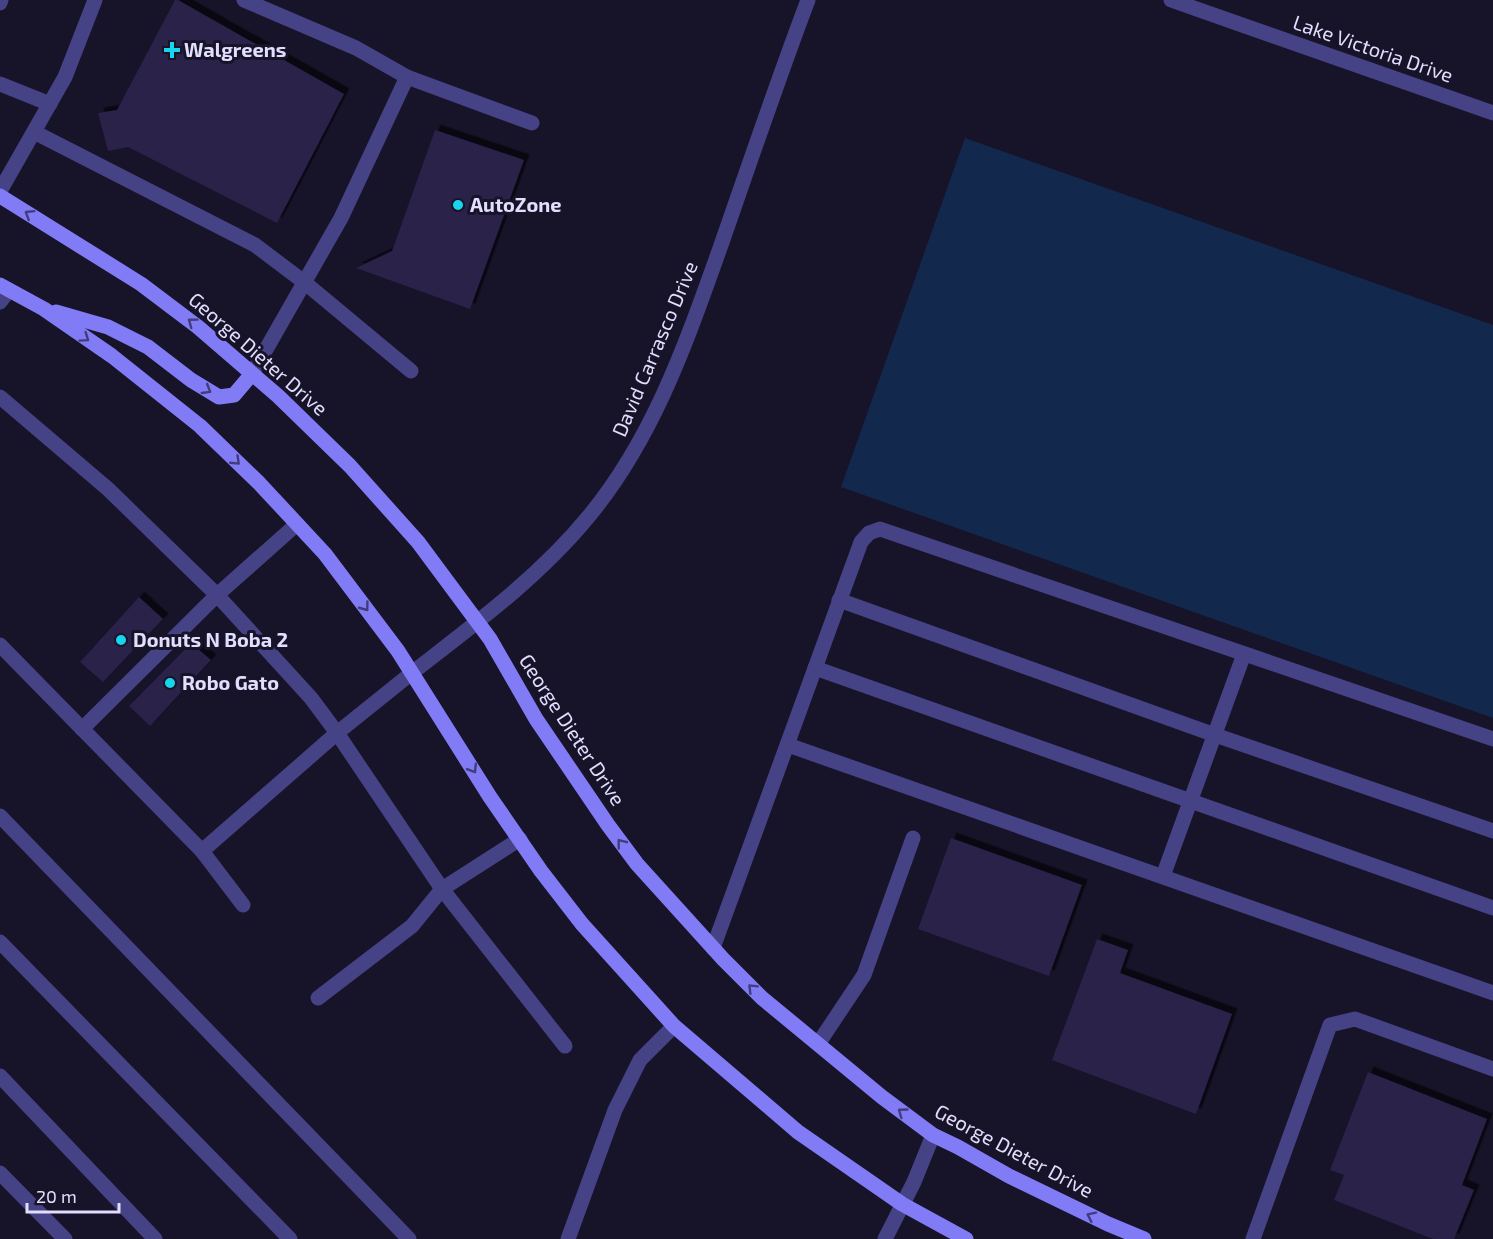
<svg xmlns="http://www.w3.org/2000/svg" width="1493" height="1239" font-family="'Exo 2',sans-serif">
<defs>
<filter id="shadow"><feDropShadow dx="5.5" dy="-5.5" stdDeviation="0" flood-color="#0009"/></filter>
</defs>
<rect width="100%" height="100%" fill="#171329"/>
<polygon fill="#13284d" points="965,138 1493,325 1493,718 841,487"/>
<g fill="#292049" filter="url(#shadow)">
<polygon points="175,0 178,0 344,94 277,223 128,147 108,151 98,113 117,110"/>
<polygon points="435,130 524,160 470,309 356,268 392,251"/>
<polygon points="139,597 163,619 103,682 80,662"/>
<polygon points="191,643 211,660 150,726 129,706"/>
<polygon points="951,838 1082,885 1049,976 918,929"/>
<polygon points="1097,939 1128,950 1120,973 1232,1014 1196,1114 1052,1060"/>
<polygon points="1368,1072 1487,1119 1462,1185 1474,1190 1454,1239 1433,1239 1334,1200 1344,1175 1330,1170"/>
</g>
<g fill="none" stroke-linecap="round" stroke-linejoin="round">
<g stroke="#454285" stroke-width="15">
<polyline points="244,0 356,48 407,77 532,123"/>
<polyline points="0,3 1,0"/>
<polyline points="0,84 50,104"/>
<polyline points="34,132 255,245 304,282 411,371"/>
<polyline points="0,191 65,77 95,0"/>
<polyline points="0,302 9,290"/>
<polyline points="252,374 341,218 407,77"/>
<polyline points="0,397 108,489 217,595 311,698 337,733 442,889 565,1046"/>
<polyline points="839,600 1215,735 1493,831"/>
<polyline points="0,645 202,851 243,905"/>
<polyline points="815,668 1493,908"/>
<polyline points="82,729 217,595 297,524"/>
<polyline points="788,745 1493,993"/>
<polyline points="0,816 409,1239"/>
<polyline points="202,851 337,733 413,672"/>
<polyline points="1163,876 1244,654"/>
<polyline points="0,942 290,1239"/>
<polyline points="713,948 861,542 869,533 880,529 1493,739"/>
<polyline points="318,998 412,926 442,889 520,839"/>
<polyline points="818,1044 864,975 913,838"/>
<polyline points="0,1076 155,1239"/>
<polyline points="0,1173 65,1239"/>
<polyline points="568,1239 615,1110 640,1060 674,1026"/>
<polyline points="1253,1239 1330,1025 1355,1019 1493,1069"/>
</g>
<g stroke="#454285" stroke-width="15">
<polyline points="1171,0 1493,113"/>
<path d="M 413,672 C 475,624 539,577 589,516 C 654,437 686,343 720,248 C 749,165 777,82 808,0"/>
<polyline points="885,1239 914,1182 933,1135"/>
</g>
<g stroke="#817cf5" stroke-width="15">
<polyline points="0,196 141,284 198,327 278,396 350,466 418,542 490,639 536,719 608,825 637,864 723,959 762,998 882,1097 933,1135 958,1147 1009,1176 1108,1224 1144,1239"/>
<polyline points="0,285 44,309 112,356 200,426 259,483 325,554 398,651 490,797 541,871 582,924 674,1026 798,1132 902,1204 966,1239"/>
<polyline points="56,312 108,327 148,347 191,380 219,397 234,395 252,374"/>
</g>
</g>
<defs><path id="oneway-chevron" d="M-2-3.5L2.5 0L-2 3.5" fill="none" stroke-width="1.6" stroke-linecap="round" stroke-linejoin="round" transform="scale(1.5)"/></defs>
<g stroke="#413d7b">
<use href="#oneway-chevron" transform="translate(29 214) rotate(-148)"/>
<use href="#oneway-chevron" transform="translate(192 322) rotate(-143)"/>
<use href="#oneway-chevron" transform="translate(85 338) rotate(35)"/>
<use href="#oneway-chevron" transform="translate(207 390) rotate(31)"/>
<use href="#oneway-chevron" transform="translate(236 461) rotate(44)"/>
<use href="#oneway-chevron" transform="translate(365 607) rotate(53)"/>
<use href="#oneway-chevron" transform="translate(473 769) rotate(58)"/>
<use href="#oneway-chevron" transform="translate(621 843) rotate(-128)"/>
<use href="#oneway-chevron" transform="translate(752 988) rotate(-135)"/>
<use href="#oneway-chevron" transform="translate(902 1112) rotate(-144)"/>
<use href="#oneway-chevron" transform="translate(1091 1216) rotate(-154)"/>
</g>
<g fill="#18d5ee" stroke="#171329" stroke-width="2">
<path d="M169 41h6v6h6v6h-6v6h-6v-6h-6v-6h6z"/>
<circle cx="458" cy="205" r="6"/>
<circle cx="121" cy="640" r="6"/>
<circle cx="170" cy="683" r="6"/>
</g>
<g text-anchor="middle" stroke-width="6" stroke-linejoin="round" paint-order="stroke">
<g font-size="20" fill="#e2defd" stroke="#171329">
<text transform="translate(1373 49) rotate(19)" y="7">Lake Victoria Drive</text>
<text transform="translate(655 349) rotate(-67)" y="7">David Carrasco Drive</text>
<text transform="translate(258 354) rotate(41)" y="7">George Dieter Drive</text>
<text transform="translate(572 730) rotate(57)" y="7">George Dieter Drive</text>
<text transform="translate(1014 1151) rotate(28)" y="7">George Dieter Drive</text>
</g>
<g font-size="20" font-weight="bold" fill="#e2defd" stroke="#171329" text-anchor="start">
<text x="184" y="57">Walgreens</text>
<text x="470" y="212">AutoZone</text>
<text x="133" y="647">Donuts N Boba 2</text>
<text x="182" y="690">Robo Gato</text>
</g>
</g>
<path d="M27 1203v9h92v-9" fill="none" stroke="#e2defd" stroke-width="3"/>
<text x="36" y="1203" font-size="18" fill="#e2defd" stroke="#171329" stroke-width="4.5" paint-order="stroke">20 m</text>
</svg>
